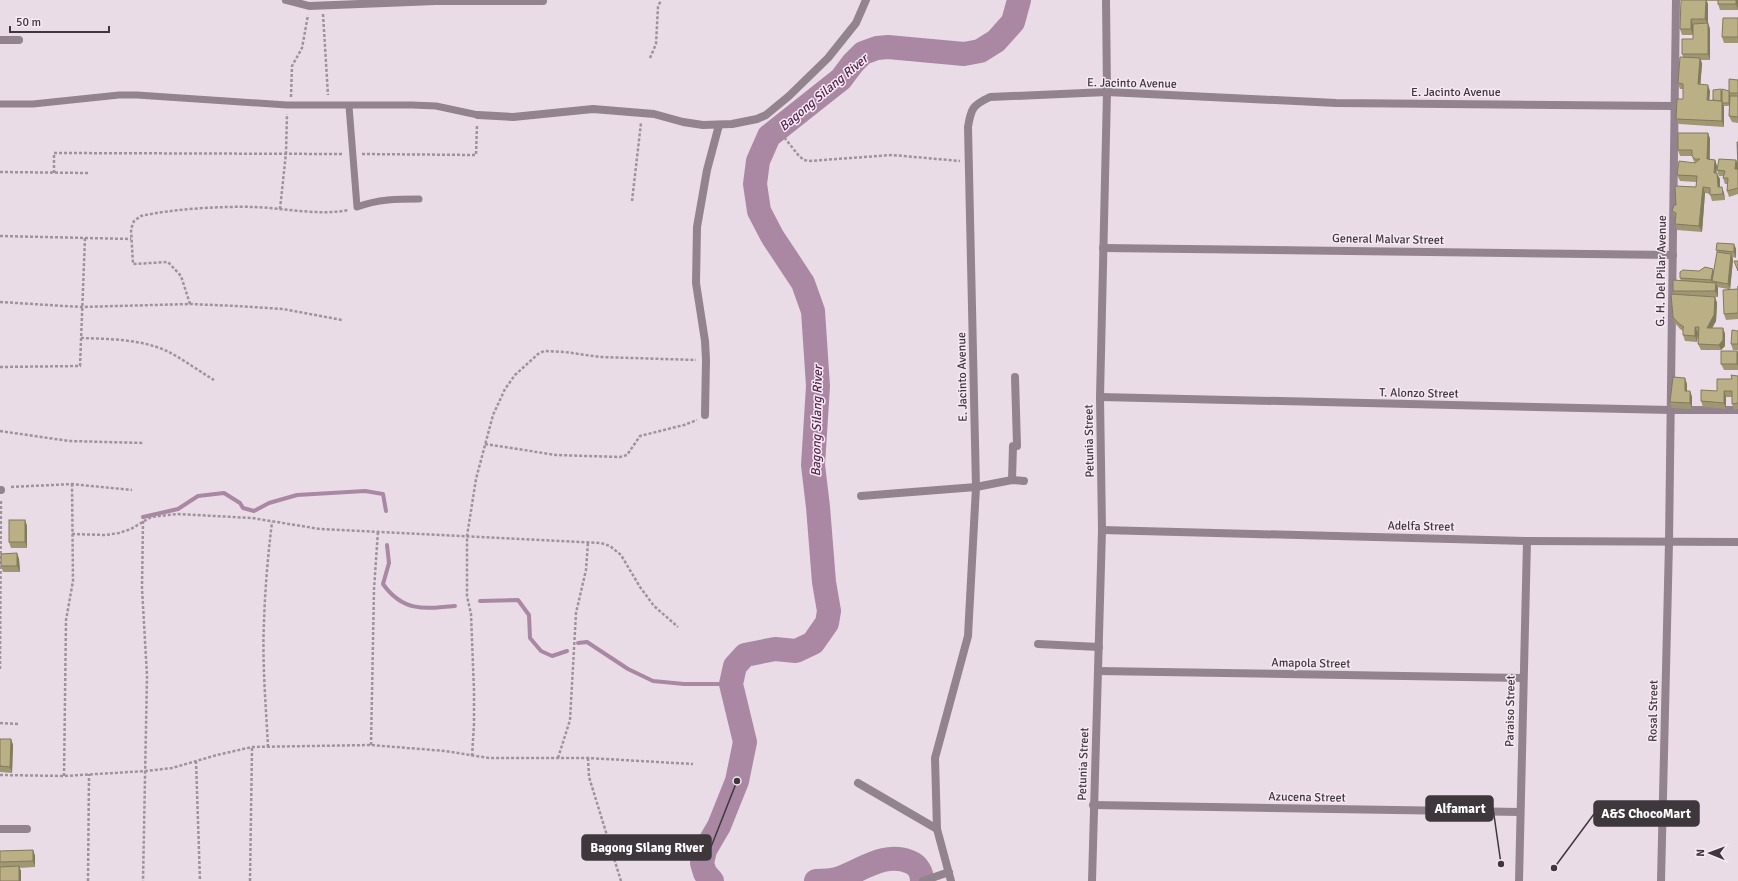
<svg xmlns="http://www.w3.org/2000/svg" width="1738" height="881" font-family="Signika,sans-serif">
<rect width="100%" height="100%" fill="#eadce7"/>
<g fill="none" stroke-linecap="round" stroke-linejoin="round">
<g stroke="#aa88a4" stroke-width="4">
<polyline points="143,517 178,509 198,496 224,493 240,503 243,508 254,511 269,503 297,495 365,491 383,494 386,511"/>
<path d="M 387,545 L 389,563 L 383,584 C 403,612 424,609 455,606"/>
<polyline points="480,601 518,600 529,615 530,638 541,651 552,656 567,651"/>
<polyline points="578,643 587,642 628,669 653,681 684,684 731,684"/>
</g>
<g stroke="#aa88a4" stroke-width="24">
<polyline points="712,881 705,873 702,863 705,850 719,826 737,781 745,742 731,684 735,666 745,655 775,649 796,651 813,643 827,623 829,611 824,582 818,507 813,465 818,386 813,311 803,283 772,236 759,211 755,184 758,161 769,136 841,79 853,63 863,53 877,48 888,47 964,54 980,51 996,41 1013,22 1019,0"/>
<path d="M 816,881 C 822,881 831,881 837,879 C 861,871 884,851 910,862 C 918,865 922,873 922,881"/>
</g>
<g stroke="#9e939b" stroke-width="2.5" stroke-dasharray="3 2" stroke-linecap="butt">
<polyline points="323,14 328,95"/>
<polyline points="650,58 656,44 658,7 661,0"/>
<polyline points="291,97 292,66 302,48 308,15"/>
<polyline points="772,122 799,156 804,160 809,161 892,155 960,161"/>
<polyline points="362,154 476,155 477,124"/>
<polyline points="0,172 89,173"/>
<polyline points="54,173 54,153 343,154"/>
<polyline points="632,201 641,123"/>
<polyline points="280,209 286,153 287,114"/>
<polyline points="0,236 131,239"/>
<polyline points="0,302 81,307 190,304 237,306 283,309 342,320"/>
<path d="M 190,304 L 181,276 L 168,262 L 133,264 L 131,229 L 134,221 L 141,216 C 172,209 222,206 254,207 C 285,208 318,216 349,210"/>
<path d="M 81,338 C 110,339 142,339 169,352 C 184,360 199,371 214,380"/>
<polyline points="0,367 80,366 85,238"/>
<polyline points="0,431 69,441 144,443"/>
<polyline points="485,444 556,455 620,457 627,455 640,436 684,425 697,420"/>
<polyline points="11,487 72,484 132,490"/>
<polyline points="143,521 142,588 147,676 143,881"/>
<polyline points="72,534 106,535 119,533 131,529 151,517 177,514 252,518 320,529 601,543 610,546 621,555 640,587 654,606 678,627"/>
<polyline points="0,669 1,499"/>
<polyline points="0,723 19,724"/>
<polyline points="371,745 374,589 378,531"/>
<path d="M 268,747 C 266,706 262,664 264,622 C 265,589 268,555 272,522"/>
<polyline points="472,756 474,724 474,691 471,614 467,596 467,536 476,479 493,415 505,389 515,375 538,354 544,351 565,352 600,357 696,360"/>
<polyline points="558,758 570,720 576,613 586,570 588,542"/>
<polyline points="588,758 589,777 621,881"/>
<polyline points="196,761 200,881"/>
<polyline points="0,775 64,776 146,771 172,768 217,755 252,747 371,745 445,751 489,758 588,758 693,764"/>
<polyline points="64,776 66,620 73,581 72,484"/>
<polyline points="88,881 89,774"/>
<polyline points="250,881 252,748"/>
</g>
<g stroke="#92838f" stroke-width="7">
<polyline points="0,104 33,104 119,95 137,95 287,105 412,105 436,106 478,115"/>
<path d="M 349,106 L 357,207 C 378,199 398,199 419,199"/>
</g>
<g stroke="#92838f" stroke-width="8">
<polyline points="286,0 309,6 436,1 543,1"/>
<polyline points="0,40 19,40"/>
<polyline points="478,115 513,117 593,109 654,114 683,122 703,125 732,124 757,119 766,115 789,96 828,58 856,23 866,0"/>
<polyline points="1103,248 1673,255"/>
<polyline points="1100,397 1671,410 1738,410"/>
<polyline points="705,415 706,360 705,341 696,283 697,227 707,170 719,125"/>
<polyline points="1012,480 1013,446 1017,446 1015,377"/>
<polyline points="0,490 1,490"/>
<polyline points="861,496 976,487 1012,480 1024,481"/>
<polyline points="1102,530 1527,541 1738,542"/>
<polyline points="1038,644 1099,647"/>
<polyline points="1098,671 1523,678"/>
<polyline points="858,783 937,829 951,881"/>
<polyline points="1093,805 1520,812"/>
<polyline points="0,829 27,829"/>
<path d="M 937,829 L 935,758 L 968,636 L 976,487 L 968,127 C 971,108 973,105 990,97 L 1107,92 L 1336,103 L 1674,106"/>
<polyline points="923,881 949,872"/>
<polyline points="1092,881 1102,530 1100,397 1107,92 1106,0"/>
<polyline points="1519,881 1527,541"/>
</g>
<polyline stroke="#92838f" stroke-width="8" points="1661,881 1669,542 1676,0"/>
</g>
<g fill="#a09672">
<polygon points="1683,0 1738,0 1738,10 1720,10 1718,4 1718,1 1707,1 1708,4 1708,23 1710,29 1710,60 1701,60 1702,64 1700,85 1710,91 1709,100 1713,100 1722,92 1729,91 1738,80 1738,123 1732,122 1729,116 1730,106 1724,106 1724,127 1679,124 1676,119 1683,99 1683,89 1680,89 1678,83 1683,57 1682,54 1693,39 1693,30 1693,35 1682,35 1680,29"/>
<polygon points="1738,18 1738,43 1724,43 1722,37"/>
<polygon points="1708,133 1710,139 1710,159 1715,160 1717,166 1716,173 1720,179 1720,187 1724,193 1725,200 1712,201 1710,194 1705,193 1702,232 1677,230 1675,224 1675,217 1672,211 1676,205 1696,187 1696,182 1680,181 1677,175 1695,163 1694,162 1692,156 1680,156 1678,150"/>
<polygon points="1738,142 1738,194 1729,197 1727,191 1728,184 1725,184 1723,178 1723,176 1719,176 1717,170 1736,160 1738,166"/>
<polygon points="1734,244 1736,249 1736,258 1733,257 1733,260 1730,289 1738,289 1738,286 1738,319 1726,320 1724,314 1728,289 1717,287 1718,297 1715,297 1717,303 1716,321 1712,328 1723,328 1725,334 1725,346 1721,350 1701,350 1698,344 1699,333 1698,333 1697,342 1685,341 1683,335 1683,331 1680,329 1675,323 1673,317 1674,294 1673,291 1681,281 1680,278 1699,271 1714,271 1717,253 1716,250"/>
<polygon points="1738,331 1738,350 1733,350 1731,344"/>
<polygon points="1737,351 1738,353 1738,370 1724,370 1721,364"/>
<polygon points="1738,376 1738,409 1734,410 1732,404 1732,397 1726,397 1726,409 1703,407 1701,401 1717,391 1732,379"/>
<polygon points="1687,384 1687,391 1690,391 1692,397 1692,409 1672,408 1670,402"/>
<polygon points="25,520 27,526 27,548 11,548 9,542"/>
<polygon points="17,553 19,559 20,572 3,572 1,566"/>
<polygon points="0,739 11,739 13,745 12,773 0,772"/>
<polygon points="33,850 35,856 35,867 19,868 21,871 21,881 0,881 0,851"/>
</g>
<g fill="#827a5d">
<polygon points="1706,0 1708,4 1708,25 1705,19"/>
<polygon points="1736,0 1738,0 1738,10 1736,4"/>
<polygon points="1691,19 1693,25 1693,35 1691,29"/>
<polygon points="1708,23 1710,29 1710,60 1708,54"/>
<polygon points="1700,58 1702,64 1700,90 1698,84"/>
<polygon points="1708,85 1710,91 1709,106 1707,100"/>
<polygon points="1721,89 1722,92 1722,105 1721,102"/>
<polygon points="1729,93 1730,95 1730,106 1729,103"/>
<polygon points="1722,101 1724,107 1724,127 1722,121"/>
<polygon points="1708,133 1710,139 1709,165 1707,159"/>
<polygon points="1715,160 1717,166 1716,179 1714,173"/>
<polygon points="1736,160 1738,166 1737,175 1735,169"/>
<polygon points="1717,173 1720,179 1720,193 1718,187"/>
<polygon points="1703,187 1705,193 1702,232 1699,226"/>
<polygon points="1722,187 1724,193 1725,200 1723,194"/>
<polygon points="1734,244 1736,249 1736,258 1734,252"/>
<polygon points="1731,254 1733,260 1730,290 1728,284"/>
<polygon points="1713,269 1715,275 1712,281 1713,284 1713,285 1711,280"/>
<polygon points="1716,283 1718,288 1718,297 1715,291"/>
<polygon points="1715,297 1717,303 1716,321 1709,334 1707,328"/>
<polygon points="1695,327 1698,333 1697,342 1695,336"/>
<polygon points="1723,328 1725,334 1725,346 1721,350 1719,345"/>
<polygon points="1737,351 1738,353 1738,366 1737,364"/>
<polygon points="1685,378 1687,384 1687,397 1685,391"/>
<polygon points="1690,391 1692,397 1692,409 1690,403"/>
<polygon points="1724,391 1726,397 1726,409 1724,403"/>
<polygon points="25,520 27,526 27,548 25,542"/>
<polygon points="17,553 19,559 20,572 17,566"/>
<polygon points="11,739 13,745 12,773 10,767"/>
<polygon points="33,850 35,856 35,867 33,861"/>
<polygon points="19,866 21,871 21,881 19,881"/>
</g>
<g fill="#baaf85" stroke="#827a5d">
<polygon points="1681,0 1706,0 1705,19 1691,19 1691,29 1680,29"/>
<rect x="1718" y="0" width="18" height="4"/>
<polygon points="1723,18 1738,18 1738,37 1722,37"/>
<polygon points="1708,23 1708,54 1682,54 1682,39 1693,39 1693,24"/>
<polygon points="1680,57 1700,58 1698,84 1708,85 1707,100 1722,101 1722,121 1676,119 1677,99 1683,99 1683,84 1678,83"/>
<polygon points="1729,79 1738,80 1738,93 1729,93"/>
<polygon points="1721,89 1721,101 1713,100 1713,90"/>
<polygon points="1722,89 1729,91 1729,103 1723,103 1722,101"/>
<polygon points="1730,96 1738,96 1738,117 1729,116"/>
<polygon points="1678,133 1708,133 1707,159 1715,160 1714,173 1717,173 1718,187 1722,187 1723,194 1710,195 1710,188 1703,187 1699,226 1675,224 1676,213 1672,211 1674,205 1676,205 1675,186 1696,187 1697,176 1677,175 1679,161 1695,163 1700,159 1695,159 1692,156 1692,150 1678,150"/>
<polygon points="1737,142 1738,142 1738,169"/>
<polygon points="1719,159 1736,160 1735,169 1738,169 1738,188 1727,191 1728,178 1723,178 1725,171 1717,170"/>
<polygon points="1717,243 1734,244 1734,252 1716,250"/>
<polygon points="1717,252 1731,254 1728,284 1712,281"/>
<polygon points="1734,261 1738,261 1738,271"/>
<polygon points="1705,267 1713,269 1711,280 1680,278 1680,272 1683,270 1699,271"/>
<polygon points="1673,280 1716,283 1715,291 1673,291"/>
<polygon points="1738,286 1738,313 1724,314 1723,290 1738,289"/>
<polygon points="1671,294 1715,297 1714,315 1707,328 1723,328 1723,340 1719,345 1698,344 1699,327 1695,327 1695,336 1683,335 1683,328 1684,327 1678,323 1673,317"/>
<polygon points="1732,330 1738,331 1738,344 1731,344"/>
<rect x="1721" y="351" width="16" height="13"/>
<polygon points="1731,375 1738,376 1738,403 1732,404 1732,391 1724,391 1724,403 1701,401 1701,390 1717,391 1717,379 1732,379"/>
<polygon points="1673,377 1685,378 1685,391 1690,391 1690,403 1670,402"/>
<rect x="9" y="520" width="16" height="22"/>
<polygon points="17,553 17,566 1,566 1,554"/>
<polygon points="0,739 11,739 10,767 0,766"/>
<polygon points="33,850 33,861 0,862 0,851"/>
<polygon points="19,866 19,881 0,881 0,867"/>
</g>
<g text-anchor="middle" stroke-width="3" stroke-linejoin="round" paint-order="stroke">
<g font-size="12" fill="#3e383d" stroke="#f7e9f4">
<text transform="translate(1132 83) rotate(1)" y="4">E. Jacinto Avenue</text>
<text x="1456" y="96">E. Jacinto Avenue</text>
<text transform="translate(1388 239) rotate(1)" y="4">General Malvar Street</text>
<text transform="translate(1661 271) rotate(-89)" y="4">G. H. Del Pilar Avenue</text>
<text transform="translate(962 377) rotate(-91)" y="4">E. Jacinto Avenue</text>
<text transform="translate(1419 393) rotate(1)" y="4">T. Alonzo Street</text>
<text transform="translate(1089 441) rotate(-91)" y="4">Petunia Street</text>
<text transform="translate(1421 526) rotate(1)" y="4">Adelfa Street</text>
<text transform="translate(1311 663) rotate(1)" y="4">Amapola Street</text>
<text transform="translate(1510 711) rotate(-89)" y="4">Paraiso Street</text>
<text transform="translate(1653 711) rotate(-89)" y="4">Rosal Street</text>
<text transform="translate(1083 764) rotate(-88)" y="4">Petunia Street</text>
<text transform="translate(1307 797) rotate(1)" y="4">Azucena Street</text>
</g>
<g font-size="13" font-style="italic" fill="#55274f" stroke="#f7e9f4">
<text transform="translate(823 92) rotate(-40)" y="5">Bagong Silang River</text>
<text transform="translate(816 421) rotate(-89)" y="5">Bagong Silang River</text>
</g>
</g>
<path fill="none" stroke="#3e383d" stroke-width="1.5" d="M1501 864L1493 808M1554 868L1594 814M737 781L711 847"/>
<g fill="#3e383d" stroke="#f7e9f4" stroke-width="1.5">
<circle cx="1501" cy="864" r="4"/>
<circle cx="1554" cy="868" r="4"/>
<circle cx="737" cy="781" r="4"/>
</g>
<g fill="#3e383d" stroke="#3e383d" stroke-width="1.5">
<rect x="1426" y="796" width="67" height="25" rx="4"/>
<rect x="1594" y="801" width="105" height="25" rx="4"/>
<rect x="582" y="835" width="129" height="25" rx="4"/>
</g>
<g font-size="13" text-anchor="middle" font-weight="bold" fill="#fff">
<text x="1460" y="813">Alfamart</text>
<text x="1646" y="818">A&amp;S ChocoMart</text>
<text x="647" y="852">Bagong Silang River</text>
</g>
<g transform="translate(1710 853) rotate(271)" stroke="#f7e9f4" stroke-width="3" paint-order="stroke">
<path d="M0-3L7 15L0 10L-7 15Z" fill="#3e383d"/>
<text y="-6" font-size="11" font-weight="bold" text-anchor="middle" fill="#3e383d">N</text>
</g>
<path d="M10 26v6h99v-6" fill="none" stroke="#3e383d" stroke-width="2"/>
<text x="16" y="26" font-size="12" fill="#3e383d" stroke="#f7e9f4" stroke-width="3" paint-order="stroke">50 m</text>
</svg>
